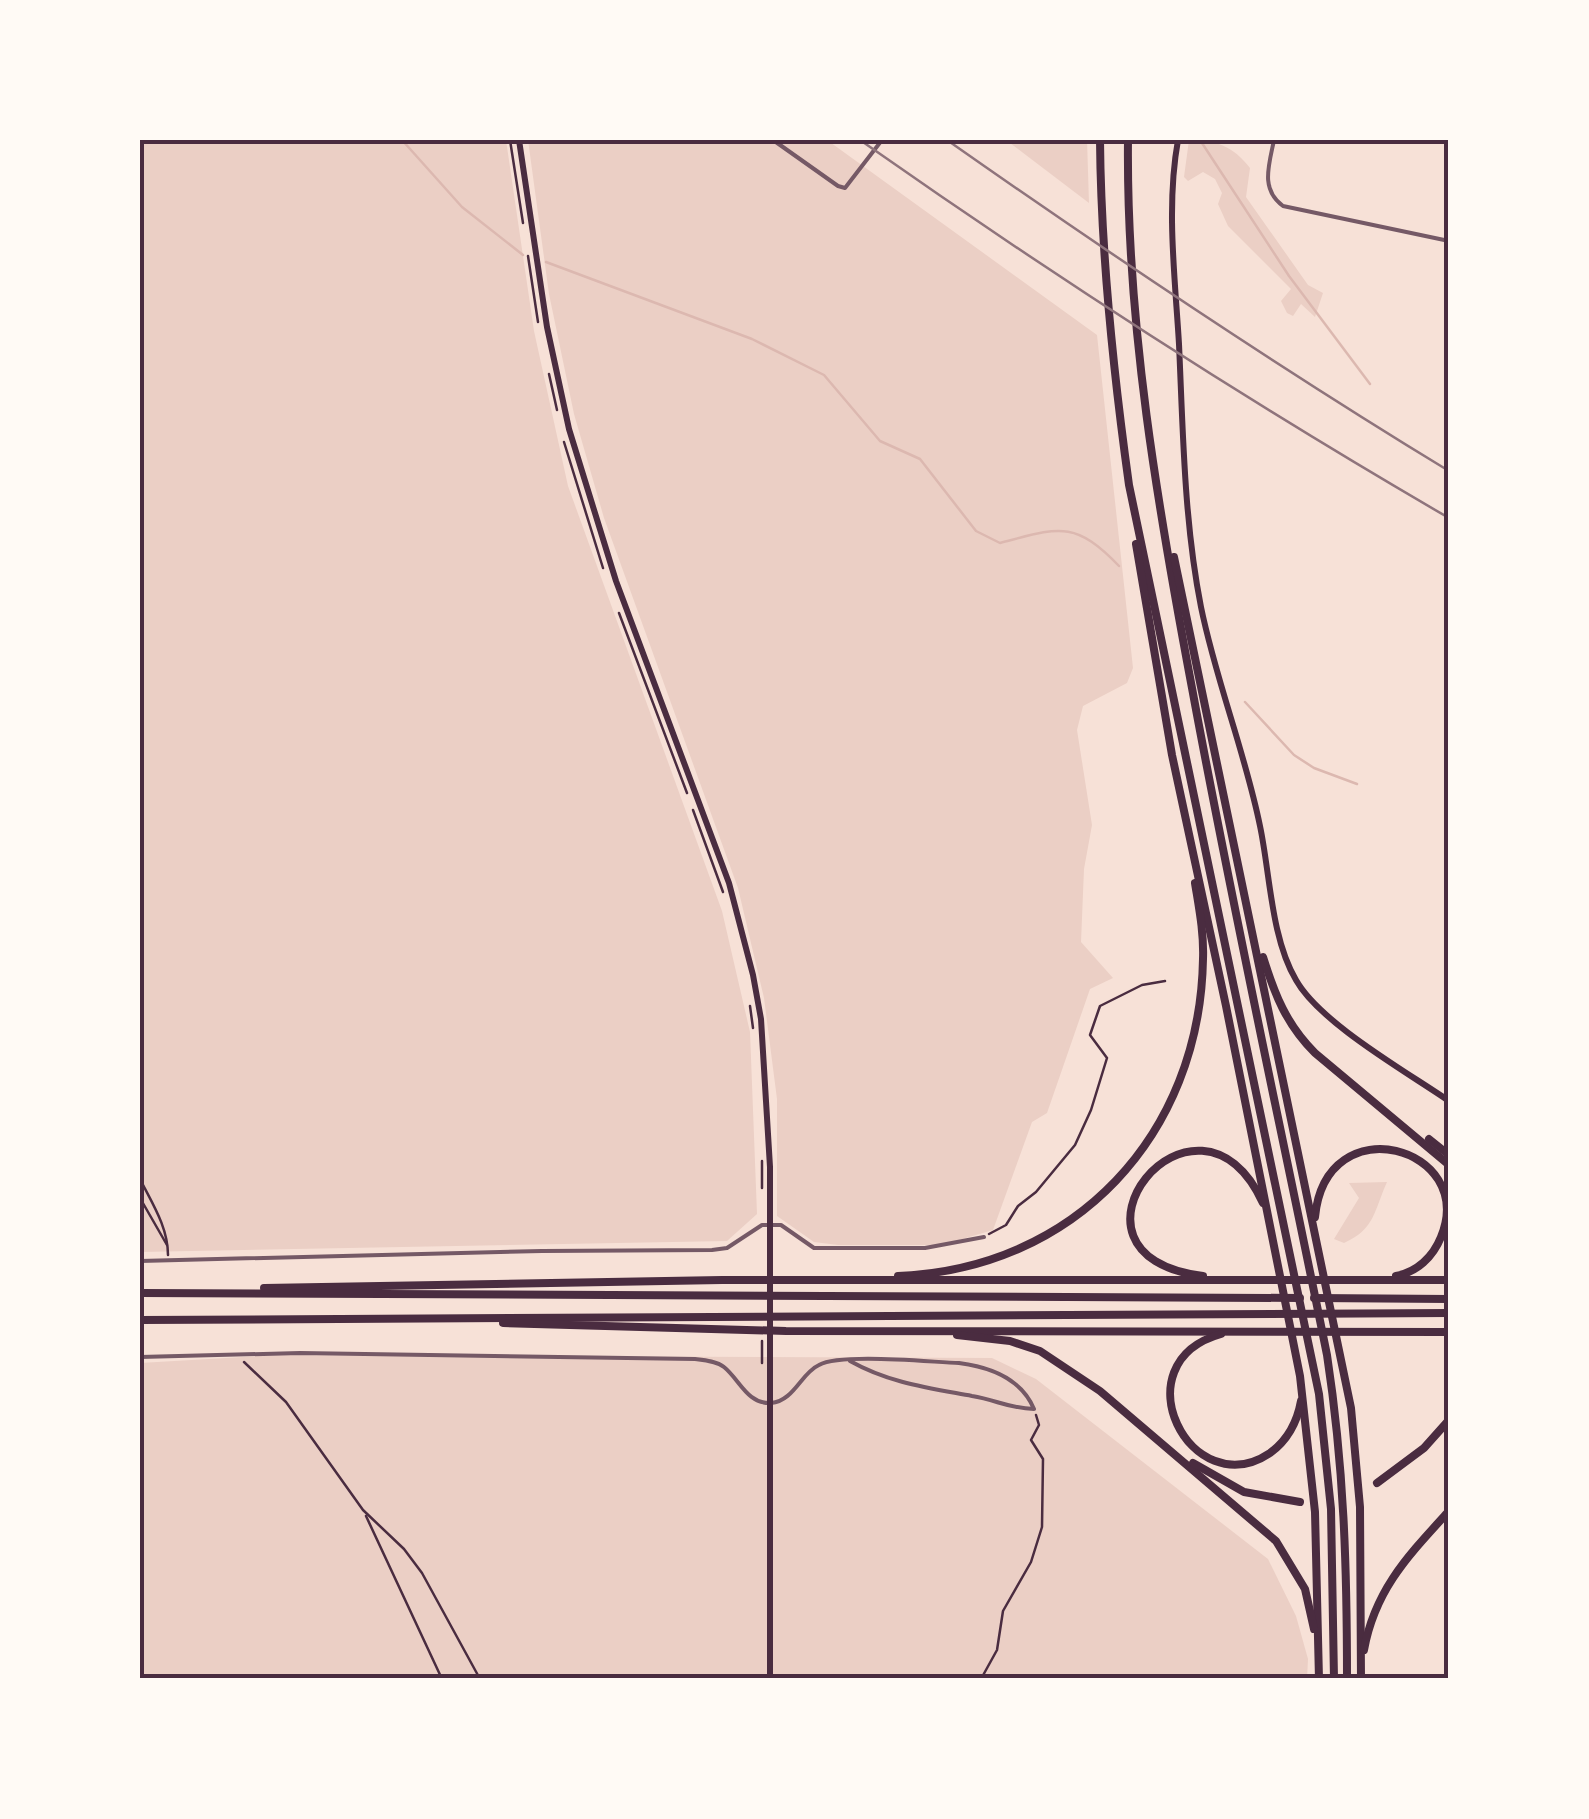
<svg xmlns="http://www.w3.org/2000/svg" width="1589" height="1819" font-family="Arial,sans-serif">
<rect width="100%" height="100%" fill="#f7e1d7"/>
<g fill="#ebcfc5">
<polygon points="140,140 506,140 534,331 568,486 722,911 750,1032 757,1214 727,1241 140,1252"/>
<polygon points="528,140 827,140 1097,335 1133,668 1127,683 1083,706 1077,730 1092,825 1084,869 1081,942 1113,978 1090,989 1047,1113 1032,1122 993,1230 942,1245 838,1245 814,1242 777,1216 777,1099 764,998 738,888 604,518 574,414 549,294"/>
<polygon points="1006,140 1087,140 1089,203"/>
<path d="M 1189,140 C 1216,140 1233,146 1250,168 L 1246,197 L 1308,285 L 1323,293 L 1315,317 L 1301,304 L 1293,316 L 1287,313 L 1281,301 L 1291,289 L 1228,226 L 1218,204 L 1222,193 L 1215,179 L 1203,172 L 1188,181 L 1184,177 Z"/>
<path d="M 1387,1182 C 1374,1211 1375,1229 1344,1243 L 1334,1239 L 1359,1198 L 1349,1183 Z"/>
<polygon points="276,1355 992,1358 1036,1379 1268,1559 1296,1616 1308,1659 1307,1679 140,1679 140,1363"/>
</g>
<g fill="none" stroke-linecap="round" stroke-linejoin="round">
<g stroke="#dcb8b0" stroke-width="2.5">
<polyline points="402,140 462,207 523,255"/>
<polyline points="1200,140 1289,276 1370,384"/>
<path d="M 546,262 L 752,339 L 824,375 L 880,441 L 920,459 L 976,531 L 1000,543 C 1058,528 1074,519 1119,566"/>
<polyline points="1245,702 1294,755 1314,768 1357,784"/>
</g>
<g stroke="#4a2c40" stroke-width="2.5">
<polyline points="510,140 523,223"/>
<polyline points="528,256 538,322"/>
<polyline points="549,374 557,410"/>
<polyline points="564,442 603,568"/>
<polyline points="619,613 687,793"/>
<polyline points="693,810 723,892"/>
<polyline points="750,1006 753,1028"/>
<polyline points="762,1161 762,1188"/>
<path d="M 140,1179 C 152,1203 168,1227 168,1255"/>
<polyline points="140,1198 167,1245"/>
<polyline points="989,1234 1006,1225 1018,1206 1036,1192 1075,1145 1091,1110 1107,1058 1090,1035 1100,1006 1142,985 1165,981"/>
<polyline points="244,1362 286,1402 363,1510 404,1549 422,1573 480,1679"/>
<polyline points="762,1363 762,1341"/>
<polyline points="366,1516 442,1679"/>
<polyline points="981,1679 997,1650 1003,1611 1031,1562 1042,1527 1043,1459 1031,1440 1039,1425 1036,1415"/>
</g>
<g stroke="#755966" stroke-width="4">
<polyline points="773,140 838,186 845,188 882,140"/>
<path d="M 1274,140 C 1269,165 1260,189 1283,206 L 1449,241"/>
<polyline points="140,1261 542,1251 712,1250 727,1248 762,1225 781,1225 814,1248 925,1248 984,1237"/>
<path d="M 140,1357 L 300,1353 L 695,1359 C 704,1360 717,1361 724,1367 C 740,1380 747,1404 771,1403 C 794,1401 801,1373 819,1365 C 841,1353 929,1362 959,1363 C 990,1367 1021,1378 1034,1409 C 1007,1408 997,1400 972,1396 C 929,1388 889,1383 850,1361"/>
</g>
<g stroke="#4a2c40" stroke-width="6">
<polyline points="519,140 547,327 569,429 616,581 729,883 753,975 761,1019 770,1167 770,1679"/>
<path d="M 1178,140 C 1166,206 1175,277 1179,344 C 1183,431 1184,521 1201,607 C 1216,681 1245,752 1260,826 C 1270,873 1271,938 1296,980 C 1320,1023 1407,1072 1449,1101"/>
</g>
<g stroke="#4a2c40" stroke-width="8">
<path d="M 1100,140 C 1101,256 1113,370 1129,485 L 1319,1394 L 1331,1509 L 1334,1679"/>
<path d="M 1128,140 C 1126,323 1158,508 1192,688 C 1233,911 1282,1132 1327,1355 C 1344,1466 1347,1567 1347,1679"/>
<polyline points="1136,544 1172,755 1226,1006 1300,1376 1315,1512 1319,1679"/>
<polyline points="1174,557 1351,1408 1360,1507 1361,1679"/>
<path d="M 1263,957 C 1275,995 1286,1024 1315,1053 L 1449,1165"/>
<polyline points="1429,1139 1449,1155"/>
<path d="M 1315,1217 C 1326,1104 1478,1147 1441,1237 C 1433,1257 1417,1272 1396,1276"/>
<path d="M 898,1276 C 1075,1269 1200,1135 1203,959 C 1204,933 1199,908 1195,883"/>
<path d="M 1203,1276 C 1038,1256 1196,1059 1263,1203"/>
<polyline points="264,1288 722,1280 1449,1280"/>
<polyline points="140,1293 1300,1298"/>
<polyline points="1314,1298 1449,1299"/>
<polyline points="140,1320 1449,1313"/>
<polyline points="503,1323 786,1331 1449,1332"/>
<path d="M 1221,1334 C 1118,1363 1191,1506 1270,1453 C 1288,1440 1297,1423 1301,1401"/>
<polyline points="957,1335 1010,1341 1040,1351 1100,1391 1276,1541 1305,1589 1314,1629"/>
<polyline points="1193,1463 1244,1492 1300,1502"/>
<polyline points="1377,1483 1424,1448 1449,1420"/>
<path d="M 1364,1650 C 1375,1589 1409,1555 1449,1511"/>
</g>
<g stroke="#8f747c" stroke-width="2.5">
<path d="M 860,140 C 1051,274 1247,401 1449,518"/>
<path d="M 947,140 C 1111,255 1278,367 1449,471"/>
</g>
</g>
<rect width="1589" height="1819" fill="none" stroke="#fffaf5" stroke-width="285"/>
<rect x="142" y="142" width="1304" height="1534" fill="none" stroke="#4a2c40" stroke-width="4"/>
</svg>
